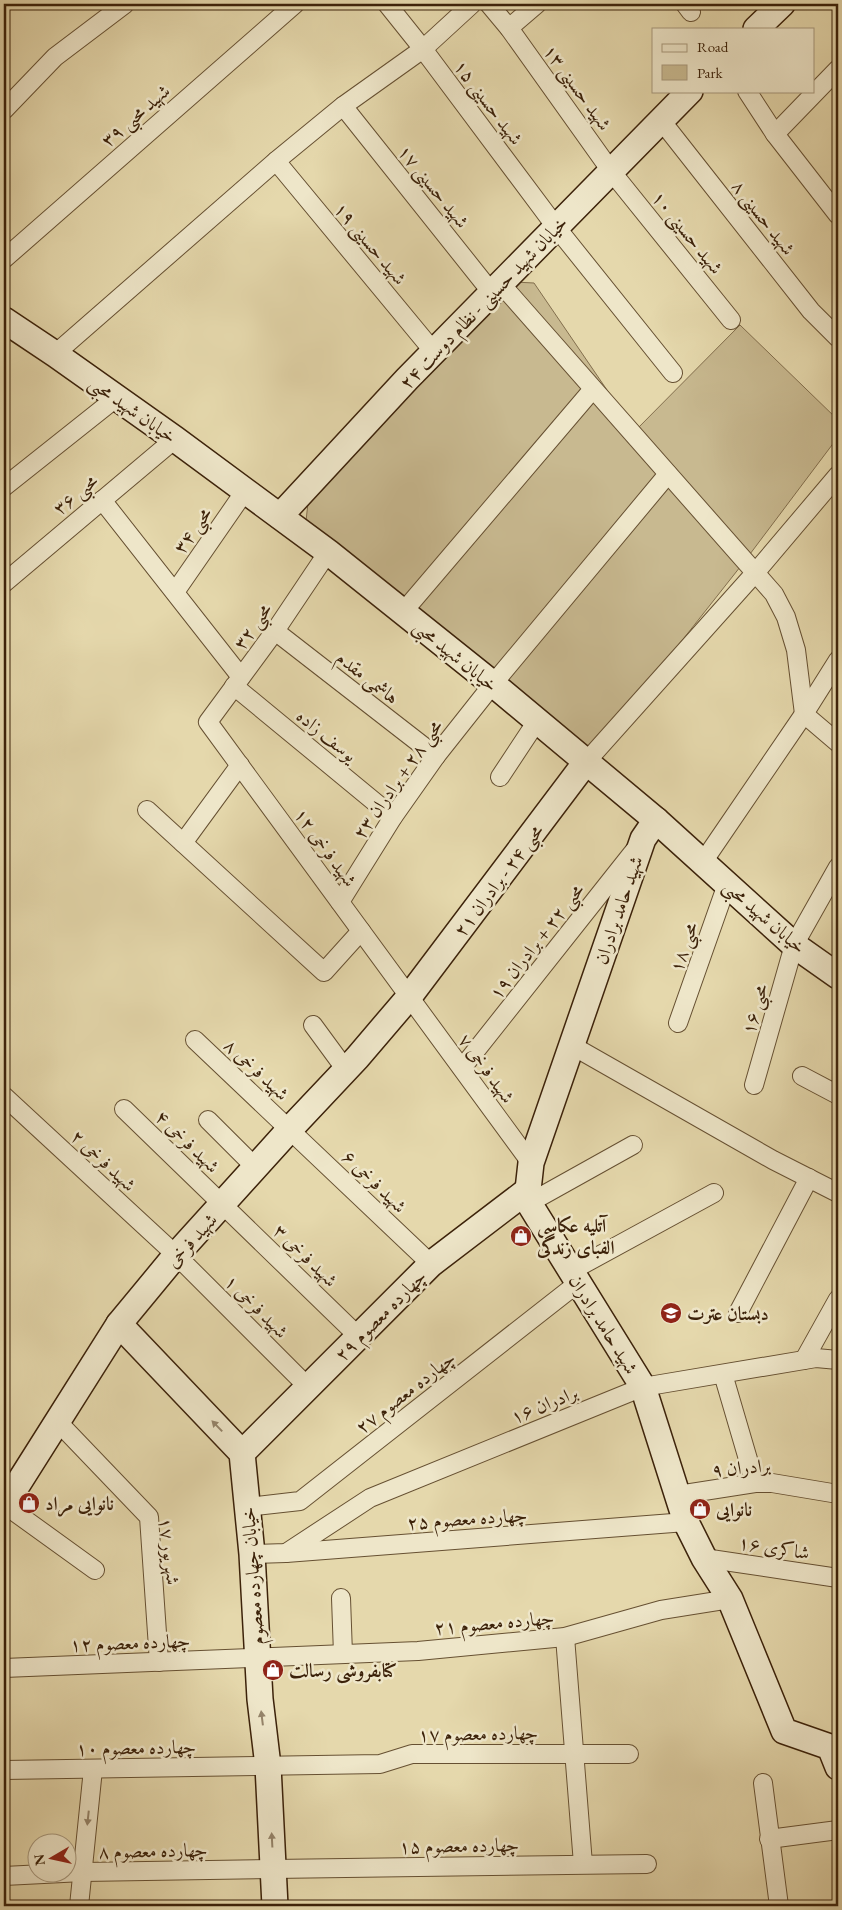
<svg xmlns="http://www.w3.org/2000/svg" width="842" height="1910" font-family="'EB Garamond',Amiri,serif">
<rect width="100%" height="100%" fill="#e5d8ac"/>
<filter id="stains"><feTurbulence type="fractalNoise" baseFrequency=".004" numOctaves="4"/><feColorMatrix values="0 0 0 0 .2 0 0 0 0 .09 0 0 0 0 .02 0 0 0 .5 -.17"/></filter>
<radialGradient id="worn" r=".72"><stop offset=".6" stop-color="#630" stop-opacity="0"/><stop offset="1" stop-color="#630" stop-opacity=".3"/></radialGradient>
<polygon fill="#c8b990" stroke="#826e4d" points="514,282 534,283 635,431 740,325 838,420 838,437 744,562 594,752 306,521 309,494"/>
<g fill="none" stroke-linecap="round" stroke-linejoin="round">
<g stroke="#665032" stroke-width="20">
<g id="street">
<polyline points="387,4 423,49 556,227 673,373"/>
<polyline points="489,4 509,28 611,171 731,320"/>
<polyline points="685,4 691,12"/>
<polyline points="509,28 537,4"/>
<polyline points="747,91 775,134 838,215"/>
<polyline points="343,106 492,293"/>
<polyline points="4,110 55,57 125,4"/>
<polyline points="660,119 811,311 838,338"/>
<polyline points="775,134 838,69"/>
<polyline points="276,161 434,352"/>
<polyline points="4,259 295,4"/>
<polyline points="501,284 774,594 786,617 796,650 804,714 838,743"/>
<polyline points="55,354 276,161 343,106 423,49 472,4"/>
<polyline points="4,487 116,398"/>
<polyline points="102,500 241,677"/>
<polyline points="328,552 275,631 208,722 531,1163"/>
<polyline points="4,583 175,439"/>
<polyline points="175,592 245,491"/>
<polyline points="403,612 593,389"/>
<polyline points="275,631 436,756"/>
<polyline points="234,686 393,817"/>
<polyline points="586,762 755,573 838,475"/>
<polyline points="500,777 537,721"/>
<polyline points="147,810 324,972 361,931"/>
<polyline points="183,843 240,765"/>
<polyline points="703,862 804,714 838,660"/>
<polyline points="340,902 393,817 436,756 493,684 668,474"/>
<polyline points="678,1023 727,884"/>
<polyline points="313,1025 346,1070"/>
<polyline points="195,1040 431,1264"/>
<polyline points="571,1045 773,1160 838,1193"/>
<polyline points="462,1068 634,851"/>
<polyline points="802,1076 838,1095"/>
<polyline points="754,1085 794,945 838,867"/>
<polyline points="4,1096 176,1255 308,1387"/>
<polyline points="124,1109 358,1336"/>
<polyline points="208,1120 255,1167"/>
<polyline points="529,1203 633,1145"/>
<polyline points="571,1271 714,1193"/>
<polyline points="738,1313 809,1178"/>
<polyline points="804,1360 838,1299"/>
<polyline points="723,1374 755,1483"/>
<polyline points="57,1421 149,1517 159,1662"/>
<polyline points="678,1495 755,1483 772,1483 838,1494"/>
<polyline points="5,1505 95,1570"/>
<polyline points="248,1507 300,1501 578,1283"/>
<polyline points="286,1553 370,1498 643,1387 816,1358 838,1360"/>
<polyline points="252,1554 286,1553 686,1522"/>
<polyline points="704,1558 838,1578"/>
<polyline points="341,1598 343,1654"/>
<polyline points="565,1637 583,1864"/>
<polyline points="4,1668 418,1651 565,1637 661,1610 730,1599"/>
<polyline points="4,1770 380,1764 412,1754 629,1754"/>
<polyline points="763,1783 779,1906"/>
<polyline points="769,1839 838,1830"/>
<polyline points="4,1876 83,1872 273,1869 647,1864"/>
<polyline points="79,1906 93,1769"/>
</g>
</g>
<g stroke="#3c220a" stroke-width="28">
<g id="secondary">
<polyline points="756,29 782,4"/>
<polyline points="4,320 55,354 175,439 328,552 493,684 656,820 794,945 838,976"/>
<polyline points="280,516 407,379 690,91"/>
<polyline points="656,820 643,839 531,1163 528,1190 529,1203 643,1387 686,1522 704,1558 730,1599 784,1731 830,1747 838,1767"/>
<polyline points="119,1324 242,1453 252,1554 260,1699 268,1766 275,1906"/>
<polyline points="242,1453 431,1264 528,1190"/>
<polyline points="4,1506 119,1324 176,1255 290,1129 357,1058 409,997 586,762"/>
</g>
</g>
<use href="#street" stroke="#eee6c9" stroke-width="18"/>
<use href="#secondary" stroke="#eee6c9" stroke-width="25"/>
</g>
<defs><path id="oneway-solid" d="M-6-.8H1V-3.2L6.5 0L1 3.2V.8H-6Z" transform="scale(1.25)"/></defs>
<g fill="#95846a">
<use href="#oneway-solid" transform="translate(217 1426) rotate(-134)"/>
<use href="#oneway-solid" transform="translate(262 1718) rotate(-97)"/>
<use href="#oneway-solid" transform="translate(88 1818) rotate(96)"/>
<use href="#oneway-solid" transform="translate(272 1840) rotate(-93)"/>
</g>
<defs>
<g id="shop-disc" transform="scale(1.125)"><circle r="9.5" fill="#8f2418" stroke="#eee6c9"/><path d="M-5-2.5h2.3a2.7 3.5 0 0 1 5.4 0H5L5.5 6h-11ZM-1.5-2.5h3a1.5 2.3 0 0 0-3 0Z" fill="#fff"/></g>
<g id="school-disc" transform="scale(1.125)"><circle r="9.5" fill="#8f2418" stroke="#eee6c9"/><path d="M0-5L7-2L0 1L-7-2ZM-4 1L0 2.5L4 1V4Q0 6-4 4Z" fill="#fff"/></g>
</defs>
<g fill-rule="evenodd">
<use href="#shop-disc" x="521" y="1236"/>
<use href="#school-disc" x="671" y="1313"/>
<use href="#shop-disc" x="29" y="1503"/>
<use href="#shop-disc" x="700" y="1509"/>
<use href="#shop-disc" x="273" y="1670"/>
</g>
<g text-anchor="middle" stroke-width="5" stroke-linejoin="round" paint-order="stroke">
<g font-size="19" fill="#3c220a" stroke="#eee6c9">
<text transform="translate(578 87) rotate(54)" y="7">شهید حسینی ۱۳</text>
<text transform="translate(489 102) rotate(53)" y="7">شهید حسینی ۱۵</text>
<text transform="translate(135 115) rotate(-41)" y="7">شهید محبی ۳۹</text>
<text transform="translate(434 186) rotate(51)" y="7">شهید حسینی ۱۷</text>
<text transform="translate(764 217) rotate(52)" y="7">شهید حسینی ۸</text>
<text transform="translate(688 232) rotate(51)" y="7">شهید حسینی ۱۰</text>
<text transform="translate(371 243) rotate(50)" y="7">شهید حسینی ۱۹</text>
<text transform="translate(483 302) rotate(-46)" y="7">خیابان شهید حسینی - نظام دوست ۲۴</text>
<text transform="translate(133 409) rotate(35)" y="7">خیابان شهید محبی</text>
<text transform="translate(75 494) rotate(-40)" y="7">محبی ۳۶</text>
<text transform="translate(192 530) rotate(-55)" y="7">محبی ۳۴</text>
<text transform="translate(252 626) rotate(-55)" y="7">محبی ۳۲</text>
<text transform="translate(456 655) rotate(39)" y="7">خیابان شهید محبی</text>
<text transform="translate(368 677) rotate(38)" y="7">هاشمی مقدم</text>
<text transform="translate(327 735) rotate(39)" y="7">یوسف زاده</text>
<text transform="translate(397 779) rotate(-55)" y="7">محبی ۲۸ + برادران ۲۳</text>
<text transform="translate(326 847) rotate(54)" y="7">شهید فرخی ۱۲</text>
<text transform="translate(498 880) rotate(-53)" y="7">محبی ۲۴ - برادران ۲۱</text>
<text transform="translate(618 910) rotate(-71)" y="7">شهید حامد برادران</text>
<text transform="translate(765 916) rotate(41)" y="7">خیابان شهید محبی</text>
<text transform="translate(536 941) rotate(-52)" y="7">محبی ۲۲ + برادران ۱۹</text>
<text transform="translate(683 947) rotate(-71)" y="7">محبی ۱۸</text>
<text transform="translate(754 1009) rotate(-74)" y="7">محبی ۱۶</text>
<text transform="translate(487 1068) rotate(54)" y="7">شهید فرخی ۷</text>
<text transform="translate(257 1069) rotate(43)" y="7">شهید فرخی ۸</text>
<text transform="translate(188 1141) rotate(44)" y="7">شهید فرخی ۴</text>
<text transform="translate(104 1160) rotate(43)" y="7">شهید فرخی ۲</text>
<text transform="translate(375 1181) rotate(44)" y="7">شهید فرخی ۶</text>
<text transform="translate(191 1240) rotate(-48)" y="7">شهید فرخی</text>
<text transform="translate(306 1255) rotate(44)" y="7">شهید فرخی ۳</text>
<text transform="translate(257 1306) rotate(45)" y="7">شهید فرخی ۱</text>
<text transform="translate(380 1315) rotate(-45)" y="7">چهارده معصوم ۲۹</text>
<text transform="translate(604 1324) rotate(58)" y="7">شهید حامد برادران</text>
<text transform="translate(405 1392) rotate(-38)" y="7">چهارده معصوم ۲۷</text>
<text transform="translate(544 1404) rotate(-22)" y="7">برادران ۱۶</text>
<text transform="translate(741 1467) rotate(-5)" y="7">برادران ۹</text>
<text transform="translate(467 1518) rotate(-4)" y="7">چهارده معصوم ۲۵</text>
<text transform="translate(774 1547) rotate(9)" y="7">شاکری ۱۶</text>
<text transform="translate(170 1551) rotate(83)" y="7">۱۷ شهریور</text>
<text transform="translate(252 1576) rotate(-94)" y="7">خیابان چهارده معصوم</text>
<text transform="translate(494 1622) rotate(-5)" y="7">چهارده معصوم ۲۱</text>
<text transform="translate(130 1642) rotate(-2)" y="7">چهارده معصوم ۱۲</text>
<text transform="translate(478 1733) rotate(-1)" y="7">چهارده معصوم ۱۷</text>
<text transform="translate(136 1747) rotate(-1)" y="7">چهارده معصوم ۱۰</text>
<text transform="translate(459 1845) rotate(-1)" y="7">چهارده معصوم ۱۵</text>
<text transform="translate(153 1850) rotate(-1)" y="7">چهارده معصوم ۸</text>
</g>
<g font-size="19" font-weight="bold" fill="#3c220a" stroke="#eee6c9" text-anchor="start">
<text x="537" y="1232">آتلیه عکاسی<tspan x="537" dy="22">الفبای زندگی</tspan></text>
<text x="687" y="1320">دبستان عترت</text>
<text x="45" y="1510">نانوایی مراد</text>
<text x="716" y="1516">نانوایی</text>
<text x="289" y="1677">کتابفروشی رسالت</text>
</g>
</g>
<rect width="842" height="1910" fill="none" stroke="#e5d8ac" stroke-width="20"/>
<rect x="5" y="5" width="832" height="1900" fill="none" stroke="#3c220a" stroke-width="2.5"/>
<rect x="10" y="10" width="822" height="1890" fill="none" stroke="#3c220a"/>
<rect x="652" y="28" width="162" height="65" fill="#eee6c9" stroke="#a7987d"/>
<rect x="662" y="44" width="25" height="8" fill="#eee6c9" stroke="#a7987d"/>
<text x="697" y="52" font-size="15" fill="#3c220a">Road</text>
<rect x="662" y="65" width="25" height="15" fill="#c8b990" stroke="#a7987d"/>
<text x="697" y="78" font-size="15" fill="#3c220a">Park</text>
<g transform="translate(52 1858) rotate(261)"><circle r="24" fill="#eee6c9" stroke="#a7987d"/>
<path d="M0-4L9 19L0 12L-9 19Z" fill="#8f2418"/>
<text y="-8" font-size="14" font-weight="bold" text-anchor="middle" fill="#3c220a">N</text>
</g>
<rect width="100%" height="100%" filter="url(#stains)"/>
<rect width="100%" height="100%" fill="url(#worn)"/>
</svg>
